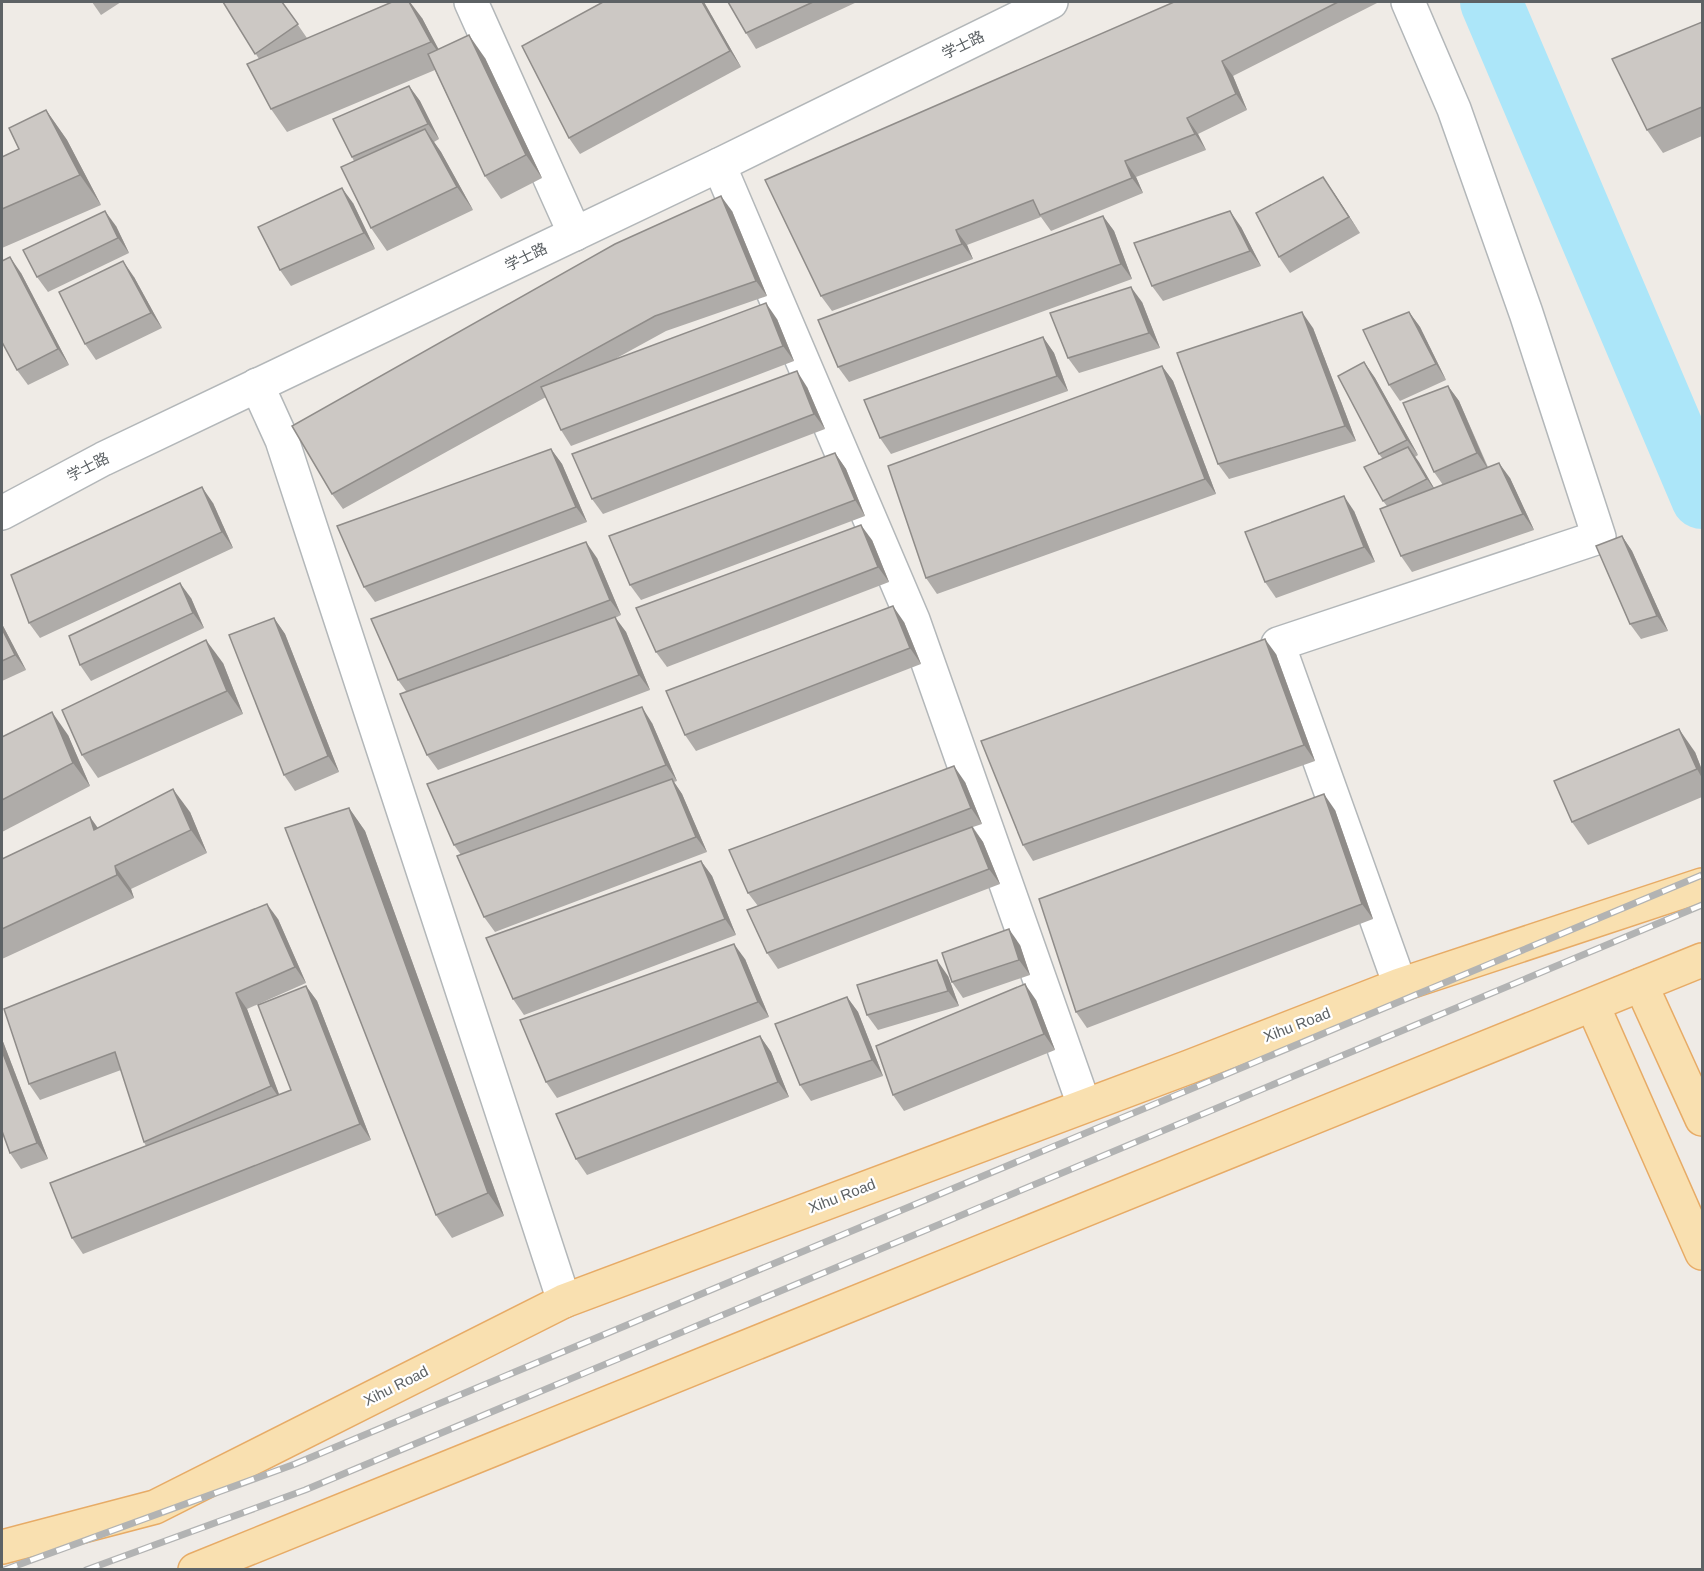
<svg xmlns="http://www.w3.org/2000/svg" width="1704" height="1571" font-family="Arial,'Noto Sans SC',sans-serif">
<rect width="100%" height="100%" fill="#efebe6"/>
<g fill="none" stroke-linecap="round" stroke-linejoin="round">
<polyline stroke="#ace6f9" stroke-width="62" points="1491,2 1702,498"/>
<g stroke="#b3b7b9" stroke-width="36">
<g id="minor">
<polyline points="471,2 575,234"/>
<polyline points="719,165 913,620 1084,1105"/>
<polyline points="257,385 282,440 564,1301"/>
<polyline points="2,513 103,459 719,165 1051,2"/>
<polyline points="1400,985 1278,644 1599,537 1526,313 1454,109 1408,2"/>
</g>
</g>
<g stroke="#e7ab66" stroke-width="36">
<g id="major">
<polyline points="1641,985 1702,1119"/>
<polyline points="1593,1006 1702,1253"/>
<polyline points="2,1547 155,1507 564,1301 1189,1067 1400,985 1702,885"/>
<polyline points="195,1570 1702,960"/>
</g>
</g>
<use href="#minor" stroke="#fff" stroke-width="33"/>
<use href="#major" stroke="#f9e0b0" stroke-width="33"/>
<g stroke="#b2b3b3" stroke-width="7">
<g id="rail">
<polyline points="4,1570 295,1464 1702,875"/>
<polyline points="86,1570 305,1490 1702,905"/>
</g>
</g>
<use href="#rail" stroke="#fff" stroke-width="4.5" stroke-dasharray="14" stroke-linecap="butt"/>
</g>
<g fill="#afaca9">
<polygon points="92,2 121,2 101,15"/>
<polygon points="223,2 282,2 307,38 422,18 438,49 485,58 542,178 501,199 485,176 435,70 287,132 271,109 259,59"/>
<polygon points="704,2 741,67 580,154 569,138"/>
<polygon points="728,2 857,2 756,49 746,33"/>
<polygon points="1174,2 1379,2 1233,76 1247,110 1198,134 1206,150 1136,177 1143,193 1051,231 1041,217 967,245 973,259 832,311 821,296"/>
<polygon points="1702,22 1702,136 1663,153 1647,130"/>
<polygon points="409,86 420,101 439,139 434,142 441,152 473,210 387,251 371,228 354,161 352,157"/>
<polygon points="46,110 67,140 101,205 2,248 2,157 19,149"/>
<polygon points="1334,193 1360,233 1290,273 1279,257"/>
<polygon points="353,203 375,249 291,286 280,270"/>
<polygon points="732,211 767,296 666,331 615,359 777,319 794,361 571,446 561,430 546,397 343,509 332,494"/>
<polygon points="1103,216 1114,231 1132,279 849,382 838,367"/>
<polygon points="116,226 129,253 48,292 37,277"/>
<polygon points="1241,227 1261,266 1163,301 1152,286"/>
<polygon points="21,273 69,365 28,385 17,370"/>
<polygon points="134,277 162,328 96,360 85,344"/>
<polygon points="1142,302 1160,348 1079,373 1068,358"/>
<polygon points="1409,312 1420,327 1446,380 1400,401 1389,385"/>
<polygon points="1313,328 1356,441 1229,479 1218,464"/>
<polygon points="1043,337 1054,353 1068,391 891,454 880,438"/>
<polygon points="1364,362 1375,378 1418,455 1415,457 1434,488 1443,485 1434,472 1448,386 1459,401 1488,467 1510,478 1534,530 1412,572 1401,556 1387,506 1383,501 1382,458 1379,454"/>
<polygon points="1162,366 1173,381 1216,494 937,594 926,578"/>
<polygon points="807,387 825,429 603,514 592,499"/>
<polygon points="551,449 562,464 587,522 375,602 364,587"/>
<polygon points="835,453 846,469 865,516 641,600 630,585"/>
<polygon points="213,503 233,548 40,638 29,623"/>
<polygon points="1354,511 1375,562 1276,598 1265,582"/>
<polygon points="1622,536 1632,551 1668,631 1641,639 1630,624"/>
<polygon points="872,540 889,582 667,667 656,652"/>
<polygon points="597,558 621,615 615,618 626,632 650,690 438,770 427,755 406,691 398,680"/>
<polygon points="191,598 204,628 91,681 80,665"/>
<polygon points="274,618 285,634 339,772 295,791 284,775"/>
<polygon points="904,622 921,664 696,751 685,735"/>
<polygon points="2,624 26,670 2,681"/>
<polygon points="1276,654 1315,761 1033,861 1023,845"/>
<polygon points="223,663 243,714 98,778 82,755"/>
<polygon points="652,723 677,781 674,782 682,794 707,852 495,932 484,917 461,855 454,845"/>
<polygon points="68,735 90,786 2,832 2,737"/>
<polygon points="1695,752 1702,770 1702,797 1588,845 1572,822"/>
<polygon points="965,782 982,824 973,827 983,842 1000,884 778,969 767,953 758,906 748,893"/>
<polygon points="349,808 365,831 504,1216 452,1238 436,1215"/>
<polygon points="1335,810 1373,919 1087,1028 1076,1012"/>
<polygon points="190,812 207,853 131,889 134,898 2,959 2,859 90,817 98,828"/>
<polygon points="701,861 712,876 736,935 524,1015 513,999"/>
<polygon points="278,919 306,983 247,1009 279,1095 291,1090 306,986 317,1001 371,1140 83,1254 72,1238 146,1146 144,1142 121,1070 40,1100 29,1084"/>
<polygon points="1020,945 1030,975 963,998 952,982"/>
<polygon points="745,959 769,1017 557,1098 546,1082"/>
<polygon points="948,976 959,1006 878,1030 867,1015"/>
<polygon points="847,997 858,1012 883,1076 811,1101 800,1085"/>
<polygon points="1036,1000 1055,1050 904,1111 893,1095"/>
<polygon points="760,1036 771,1052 789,1097 587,1175 576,1159"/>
<polygon points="2,1039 48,1159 21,1169 10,1153"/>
</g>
<g fill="#8f8c89">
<polygon points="409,2 410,2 422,18 447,65 431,42"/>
<polygon points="702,2 704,2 741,67 730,51"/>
<polygon points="469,35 485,58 542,178 526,155"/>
<polygon points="1222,61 1233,76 1247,110 1236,94"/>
<polygon points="409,86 420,101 439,139 428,124"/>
<polygon points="46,110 67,140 101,205 80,175"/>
<polygon points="1187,118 1198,134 1206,150 1195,134"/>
<polygon points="425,129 441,152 473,210 457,187"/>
<polygon points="1125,161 1136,177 1143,193 1132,178"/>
<polygon points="1323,177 1334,193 1360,233 1349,217"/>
<polygon points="342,188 353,203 375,249 364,233"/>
<polygon points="721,196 732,211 767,296 756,281"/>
<polygon points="105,211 116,226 129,253 118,238"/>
<polygon points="1230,211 1241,227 1261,266 1250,251"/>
<polygon points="1103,216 1114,231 1132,279 1121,264"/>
<polygon points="956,230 967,245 973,259 962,244"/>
<polygon points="10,257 21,273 69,365 58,349"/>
<polygon points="123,261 134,277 162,328 151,313"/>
<polygon points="1131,287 1142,302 1160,348 1149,333"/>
<polygon points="766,303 777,319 794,361 783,346"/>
<polygon points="1302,312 1313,328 1356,441 1345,426"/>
<polygon points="1409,312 1420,327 1446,380 1436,364"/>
<polygon points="1043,337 1054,353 1068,391 1057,376"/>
<polygon points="1364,362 1375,378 1418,455 1407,440"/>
<polygon points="1162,366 1173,381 1216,494 1205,479"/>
<polygon points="797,371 807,387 825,429 814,414"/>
<polygon points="1448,386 1459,401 1488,469 1477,453"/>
<polygon points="1408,447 1419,462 1438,495 1427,479"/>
<polygon points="551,449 562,464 587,522 576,507"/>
<polygon points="835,453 846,469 865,516 855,500"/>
<polygon points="1499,463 1510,478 1534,530 1523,514"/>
<polygon points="202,487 213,503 233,548 222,532"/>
<polygon points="1344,496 1354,511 1375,562 1364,547"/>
<polygon points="861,525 872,540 889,582 878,567"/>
<polygon points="1622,536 1632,551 1668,631 1657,616"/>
<polygon points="586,542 597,558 621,615 610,600"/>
<polygon points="180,583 191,598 204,628 193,613"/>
<polygon points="893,606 904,622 921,664 910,648"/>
<polygon points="615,617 626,632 650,690 639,675"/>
<polygon points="274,618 285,634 339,772 328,756"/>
<polygon points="2,624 26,670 15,655 2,629"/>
<polygon points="1265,639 1276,654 1315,761 1304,745"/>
<polygon points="206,640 223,663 243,714 227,691"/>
<polygon points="642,707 652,723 677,781 666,765"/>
<polygon points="52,712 68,735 90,786 73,763"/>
<polygon points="1679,729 1695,752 1702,770 1702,778 1697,769"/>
<polygon points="954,766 965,782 982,824 971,808"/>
<polygon points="672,779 682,794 707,852 696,837"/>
<polygon points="173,789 190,812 207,853 191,830"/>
<polygon points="1324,794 1335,810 1373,919 1362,904"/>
<polygon points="349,808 365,831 504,1216 488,1193"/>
<polygon points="90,817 106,840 94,830"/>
<polygon points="972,827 983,842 1000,884 989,869"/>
<polygon points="701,861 712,876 736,935 725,919"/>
<polygon points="115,866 131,889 134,898 117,875"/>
<polygon points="267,904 278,919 306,983 295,967"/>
<polygon points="1009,929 1020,945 1030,975 1019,960"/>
<polygon points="734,944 745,959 769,1017 758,1002"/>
<polygon points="937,960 948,976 959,1006 948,991"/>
<polygon points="1025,984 1036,1000 1055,1050 1044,1034"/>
<polygon points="306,986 317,1001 371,1140 360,1124"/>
<polygon points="236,993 247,1009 282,1102 271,1086"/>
<polygon points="847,997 858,1012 883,1076 872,1060"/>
<polygon points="760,1036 771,1052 789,1097 778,1082"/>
<polygon points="2,1039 48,1159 37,1143 2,1051"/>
</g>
<g fill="#ccc8c4" stroke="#8f8c89" stroke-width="1.5">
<polygon points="223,2 282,2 298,24 255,54"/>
<polygon points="392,2 409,2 431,42 271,109 247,64"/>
<polygon points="603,2 702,2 730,51 569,138 522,46"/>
<polygon points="728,2 813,2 746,33"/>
<polygon points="1174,2 1338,2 1222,61 1236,94 1187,118 1195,134 1125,161 1132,178 1040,215 1033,200 956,230 962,244 821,296 765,180"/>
<polygon points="1702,22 1702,107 1647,130 1612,59"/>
<polygon points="469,35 526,155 485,176 428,54"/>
<polygon points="409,86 428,124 352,157 333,119"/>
<polygon points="46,110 80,175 2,209 2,157 19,149 9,128"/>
<polygon points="425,129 457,187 371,228 341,167"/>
<polygon points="1323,177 1349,217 1279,257 1256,213"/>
<polygon points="342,188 364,233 280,270 258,227"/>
<polygon points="721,196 756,281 655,316 332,494 292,426 615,244"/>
<polygon points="105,211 118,238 37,277 23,250"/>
<polygon points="1230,211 1250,251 1152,286 1134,243"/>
<polygon points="1103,216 1121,264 838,367 818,320"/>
<polygon points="10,257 58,349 17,370 2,342 2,261"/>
<polygon points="123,261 151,313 85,344 59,292"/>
<polygon points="1131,287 1149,333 1068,358 1050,313"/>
<polygon points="766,303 783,346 561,430 541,387"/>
<polygon points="1302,312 1345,426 1218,464 1177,353"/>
<polygon points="1409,312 1436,364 1389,385 1363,330"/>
<polygon points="1043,337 1057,376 880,438 864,400"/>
<polygon points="1364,362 1407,440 1379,454 1338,376"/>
<polygon points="1162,366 1205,479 926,578 888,466"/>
<polygon points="797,371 814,414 592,499 572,454"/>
<polygon points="1448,386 1477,453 1434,472 1403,403"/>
<polygon points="1408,447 1427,479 1383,501 1364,467"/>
<polygon points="551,449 576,507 364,587 337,526"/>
<polygon points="835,453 855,500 630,585 609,536"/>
<polygon points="1499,463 1523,514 1401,556 1380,509"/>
<polygon points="202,487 222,532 29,623 11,575"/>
<polygon points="1344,496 1364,547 1265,582 1245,532"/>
<polygon points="861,525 878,567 656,652 636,608"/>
<polygon points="1622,536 1657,616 1630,624 1596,546"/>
<polygon points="586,542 610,600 398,680 371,619"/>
<polygon points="180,583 193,613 80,665 69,636"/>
<polygon points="893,606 910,648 685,735 666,691"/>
<polygon points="615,617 639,675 427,755 400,694"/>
<polygon points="274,618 328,756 284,775 229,635"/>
<polygon points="2,629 15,655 2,661"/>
<polygon points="1265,639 1304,745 1023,845 981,741"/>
<polygon points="206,640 227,691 82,755 62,710"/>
<polygon points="642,707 666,765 454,845 427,784"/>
<polygon points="52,712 73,763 2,800 2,737"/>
<polygon points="1679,729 1697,769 1572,822 1554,781"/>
<polygon points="954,766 971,808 748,893 729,850"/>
<polygon points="672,779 696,837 484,917 457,856"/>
<polygon points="173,789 191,830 115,866 117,875 2,929 2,859 90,817 94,830"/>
<polygon points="1324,794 1362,904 1076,1012 1039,899"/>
<polygon points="349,808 488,1193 436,1215 285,828"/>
<polygon points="972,827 989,869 767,953 747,910"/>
<polygon points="701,861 725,919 513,999 486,938"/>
<polygon points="267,904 295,967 236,993 271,1086 144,1142 115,1052 29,1084 4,1009"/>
<polygon points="1009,929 1019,960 952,982 942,953"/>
<polygon points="734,944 758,1002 546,1082 520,1020"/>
<polygon points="937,960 948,991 867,1015 857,985"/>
<polygon points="1025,984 1044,1034 893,1095 876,1046"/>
<polygon points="306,986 360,1124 72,1238 50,1183 291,1090 258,1005"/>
<polygon points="847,997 872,1060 800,1085 775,1024"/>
<polygon points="760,1036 778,1082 576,1159 556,1114"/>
<polygon points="2,1051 37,1143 10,1153 2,1131"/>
</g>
<g text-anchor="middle" stroke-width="4.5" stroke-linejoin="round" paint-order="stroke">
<g font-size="15" fill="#5d6265" stroke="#fff">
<text transform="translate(963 45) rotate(-26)" y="5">学士路</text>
<text transform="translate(526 257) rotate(-26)" y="5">学士路</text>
<text transform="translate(88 467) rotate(-27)" y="5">学士路</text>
<text transform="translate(1297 1025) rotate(-21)" y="5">Xihu Road</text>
<text transform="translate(842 1196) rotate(-21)" y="5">Xihu Road</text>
<text transform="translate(396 1386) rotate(-27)" y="5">Xihu Road</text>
</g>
</g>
<rect width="1704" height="1571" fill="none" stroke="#5d6265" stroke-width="6"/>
</svg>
